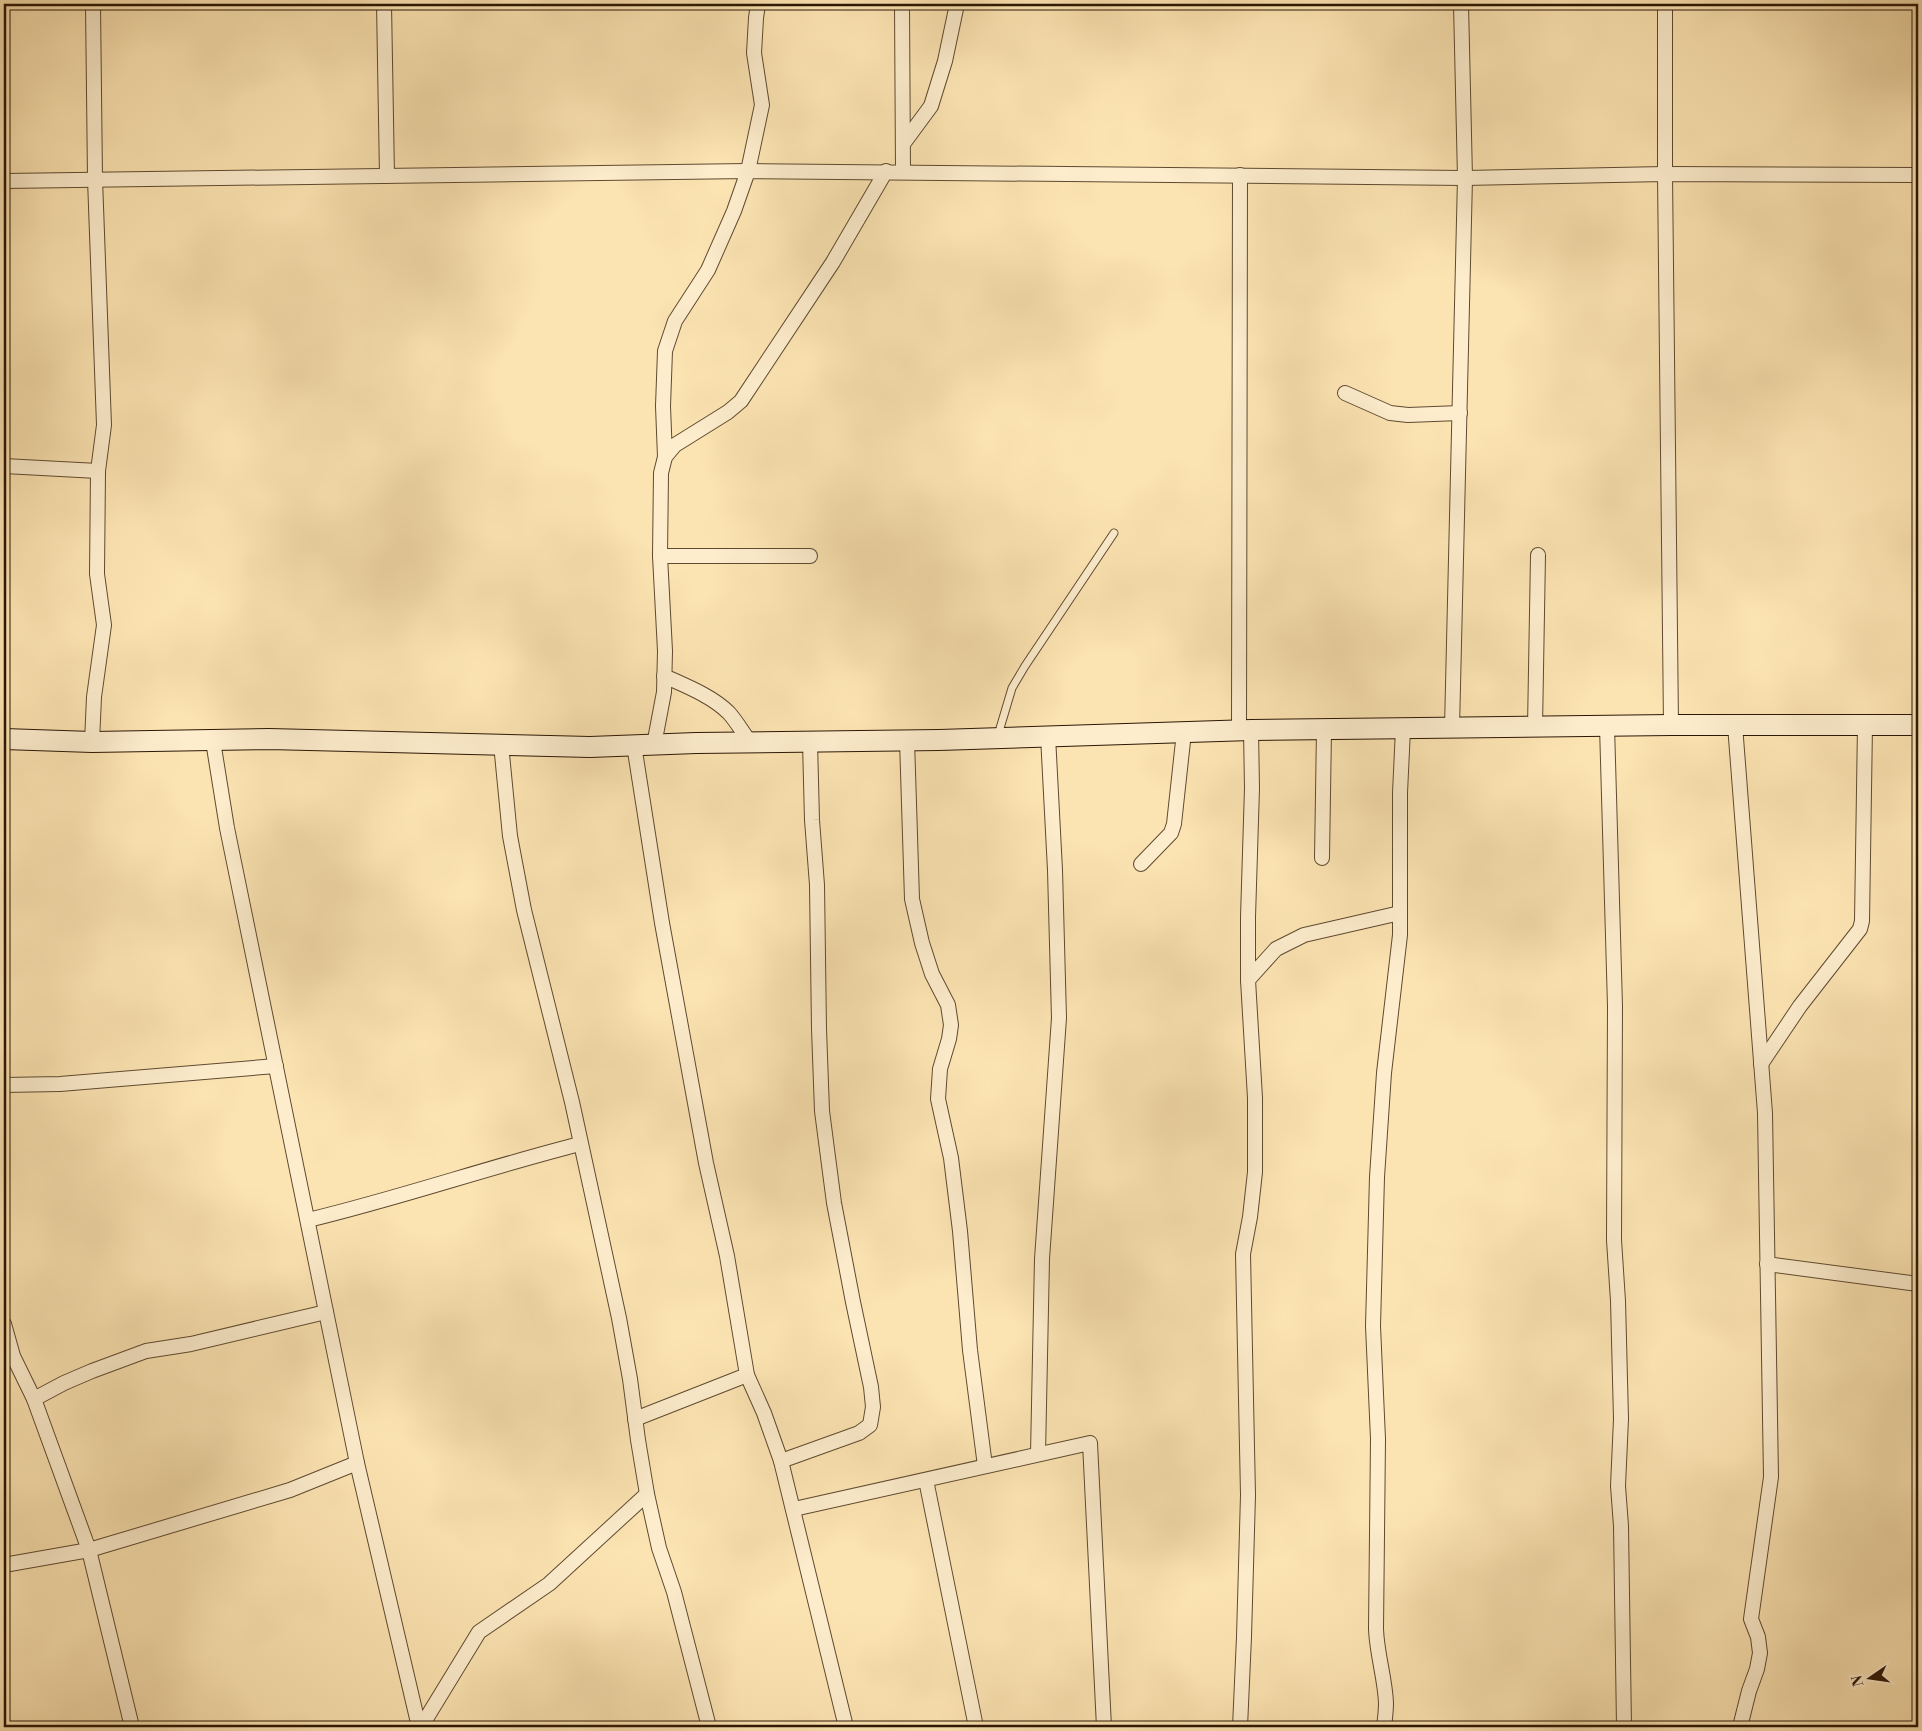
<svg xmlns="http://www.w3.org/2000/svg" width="1922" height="1731" font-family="'Libre Bodoni',serif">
<rect width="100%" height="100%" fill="#fce4b2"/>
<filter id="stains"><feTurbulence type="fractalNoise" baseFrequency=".004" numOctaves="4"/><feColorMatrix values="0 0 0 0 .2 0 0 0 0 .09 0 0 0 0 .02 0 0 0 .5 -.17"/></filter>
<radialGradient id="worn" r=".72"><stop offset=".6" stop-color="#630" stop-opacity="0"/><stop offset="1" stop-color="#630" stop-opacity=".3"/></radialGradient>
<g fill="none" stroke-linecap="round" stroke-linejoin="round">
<g stroke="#5f4a30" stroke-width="9">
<polyline id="lane" points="998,735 1012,688 1025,666 1114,533"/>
</g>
<g stroke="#5f4a30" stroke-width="16">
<g id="street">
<polyline points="384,4 387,176"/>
<polyline points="902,4 903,171"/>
<polyline points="1665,4 1665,174 1671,725"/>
<polyline points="903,144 931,106 945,61 957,4"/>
<polyline points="4,181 748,171 1465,178 1665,174 1918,175"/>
<polyline points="1345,393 1390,413 1408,415 1460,413"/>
<polyline points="665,457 663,406 665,351 675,321 708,270 734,211 748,171 762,105 754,53 756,18 758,4"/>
<polyline points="4,466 98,471"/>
<polyline points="660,556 810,556"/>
<path d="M 664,676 C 686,686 712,696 729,713 C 737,722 743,733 750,742"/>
<polyline points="1735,725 1765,1113 1771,1477 1751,1619 1758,1637 1760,1653 1757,1669 1749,1691 1740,1727"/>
<polyline points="1607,726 1615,1006 1614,1240 1618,1301 1621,1419 1618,1486 1621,1526 1624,1727"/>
<polyline points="1535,727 1538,555"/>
<polyline points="1452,728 1465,178 1461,4"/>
<polyline points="1239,731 1240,175"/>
<polyline points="907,740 912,899 922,943 932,974 948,1005 951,1025 949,1039 940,1069 938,1099 951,1158 960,1231 970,1350 985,1466"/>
<polyline points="213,741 227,828 357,1463 419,1727"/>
<polyline points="92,742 94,697 104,625 97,574 98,471 104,425 95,179 93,4"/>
<polyline points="501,744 510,836 524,910 572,1102 619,1318 630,1379 638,1440 647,1494 659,1548 674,1592 709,1727"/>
<polyline points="634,745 662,923 706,1163 727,1256 747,1375 764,1413 781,1461 846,1727"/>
<polyline points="654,745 664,692 665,651 660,556 661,473 665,457 675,445 728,412 741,401 833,262 886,171"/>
<polyline points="1322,858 1324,730"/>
<polyline points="1141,864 1171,833 1174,824 1184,732"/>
<polyline points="1248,980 1276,949 1304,935 1400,913"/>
<polyline points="1761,1064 1800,1006 1860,929 1862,921 1865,725"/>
<polyline points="4,1085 60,1084 276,1066"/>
<path d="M 308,1220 C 400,1198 489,1167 580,1144"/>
<polyline points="1767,1264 1918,1284"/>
<polyline points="4,1324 13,1356 34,1399"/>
<polyline points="635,1419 747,1375"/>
<polyline points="1038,1454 1042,1259 1059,1018 1055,870 1048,736"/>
<polyline points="781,1461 859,1433 870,1425 873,1407 871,1387 853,1302 834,1203 822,1111 819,1029 817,885 812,820 810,742"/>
<polyline points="926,1480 976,1727"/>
<polyline points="794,1509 1090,1443 1104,1727"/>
<polyline points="4,1565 89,1550 290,1490 357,1463"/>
<polyline points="132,1727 89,1550 34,1399 64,1383 92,1371 146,1351 191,1344 326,1312"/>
<polyline points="421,1727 479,1632 549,1584 647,1494"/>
<polyline points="1240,1727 1244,1637 1248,1495 1243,1254 1250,1217 1255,1172 1255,1098 1248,980 1248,917 1252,788 1251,730"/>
<path d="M 1384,1727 C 1385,1719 1386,1711 1386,1703 C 1385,1678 1377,1655 1376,1629 L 1378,1439 L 1373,1326 L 1377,1177 L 1384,1073 L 1400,935 L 1400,793 L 1403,729"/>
</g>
</g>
<g stroke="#2b1604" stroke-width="22">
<polyline id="secondary" points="4,739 92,742 269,739 590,747 696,743 939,740 1251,730 1671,725 1918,725"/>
</g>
<use href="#lane" stroke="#fdedcd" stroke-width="7"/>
<use href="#street" stroke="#fdedcd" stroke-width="14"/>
<use href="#secondary" stroke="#fdedcd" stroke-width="20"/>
</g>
<rect width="1922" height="1731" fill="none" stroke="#fce4b2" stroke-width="20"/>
<rect x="5" y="5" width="1912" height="1721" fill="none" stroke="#2b1604" stroke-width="2.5"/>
<rect x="10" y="10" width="1902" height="1711" fill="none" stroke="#2b1604"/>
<g transform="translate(1870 1678) rotate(257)" stroke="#fdedcd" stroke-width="4" paint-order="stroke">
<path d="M0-4L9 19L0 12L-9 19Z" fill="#2b1604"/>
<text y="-8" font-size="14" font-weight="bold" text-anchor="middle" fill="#2b1604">N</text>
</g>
<rect width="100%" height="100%" filter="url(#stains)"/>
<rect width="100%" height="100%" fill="url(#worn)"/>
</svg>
